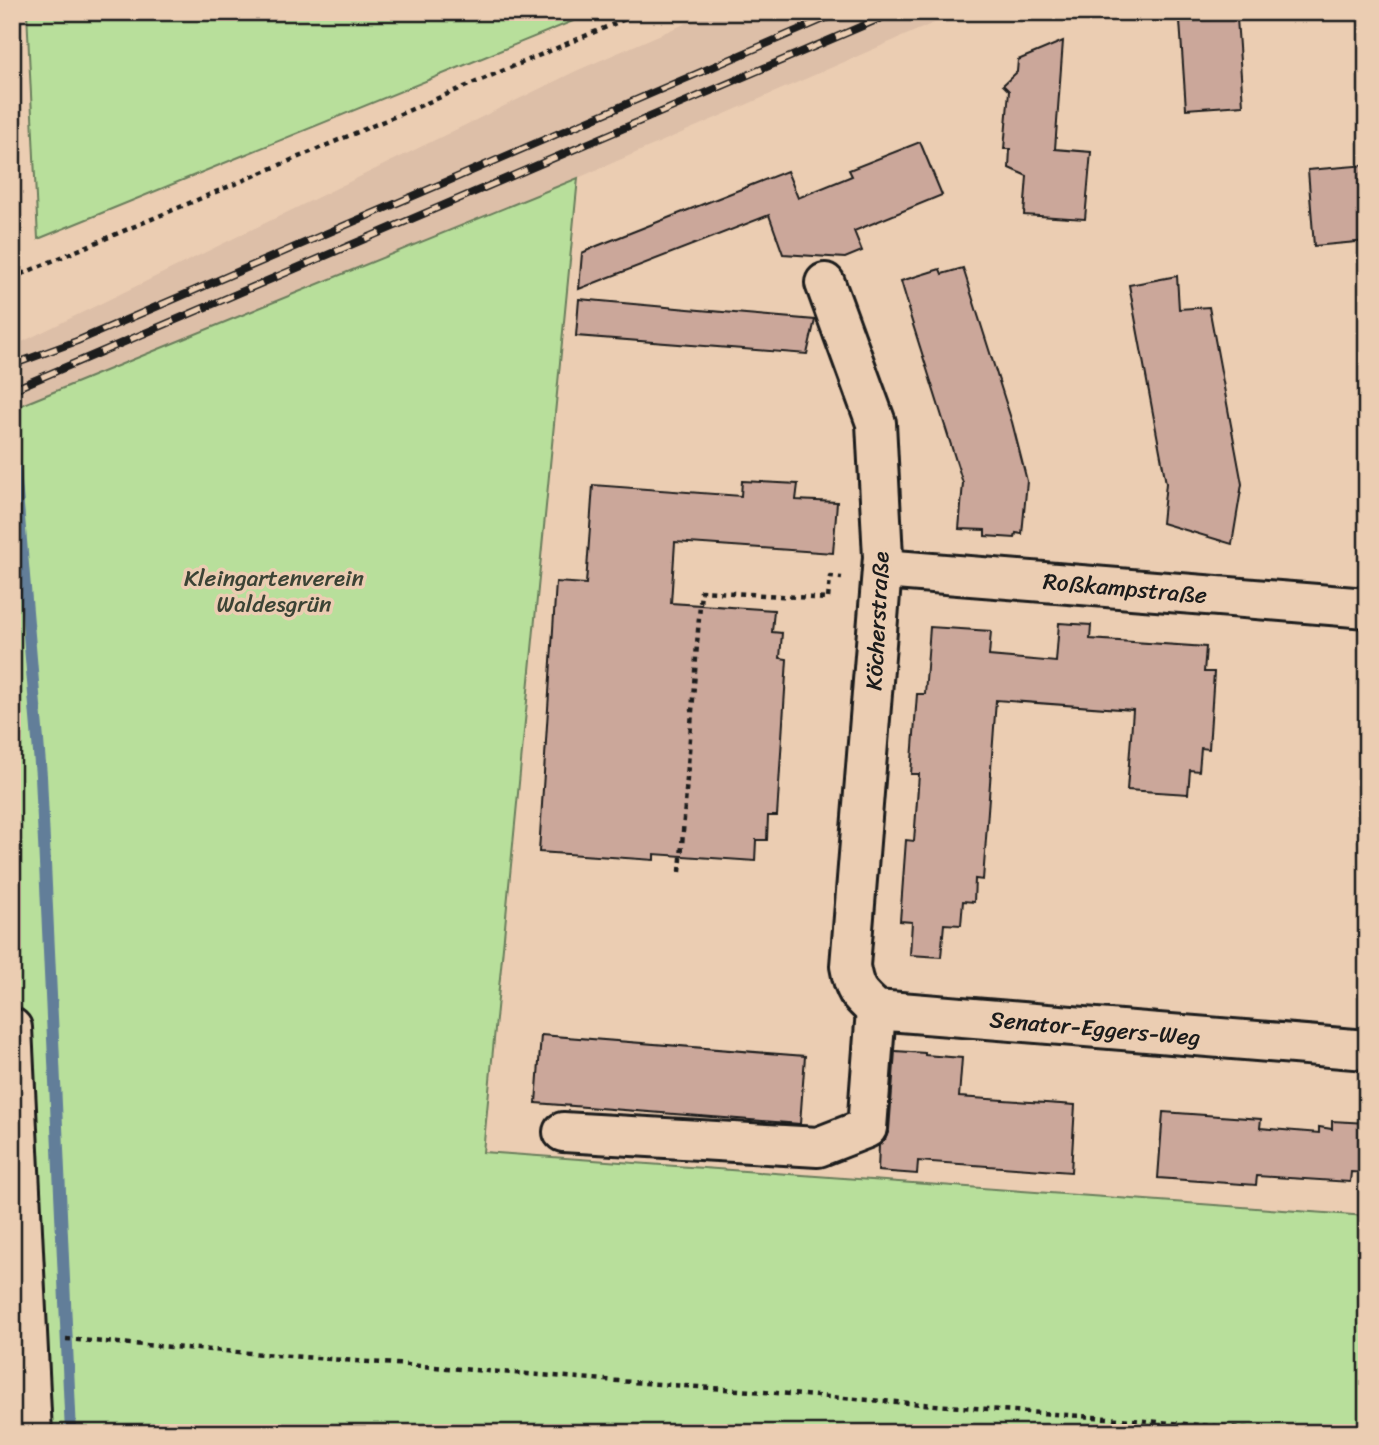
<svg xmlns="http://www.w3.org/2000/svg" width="1379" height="1445" font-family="Sriracha,sans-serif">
<rect width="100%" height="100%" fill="#ebcdb2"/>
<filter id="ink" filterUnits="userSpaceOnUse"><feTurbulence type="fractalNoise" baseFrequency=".0143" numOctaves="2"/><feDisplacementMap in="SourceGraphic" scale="14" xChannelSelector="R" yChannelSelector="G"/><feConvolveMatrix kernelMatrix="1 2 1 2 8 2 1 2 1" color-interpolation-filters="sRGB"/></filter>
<g filter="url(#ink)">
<polygon fill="#ddbfa8" points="712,12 959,12 578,178 24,404 22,342 576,71"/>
<g fill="#b8df9b" stroke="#6a7e5c" stroke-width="2">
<polygon points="27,12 595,12 38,239"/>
<polygon points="578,178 483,1152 1367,1216 1367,1433 12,1433 12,413 24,404"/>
</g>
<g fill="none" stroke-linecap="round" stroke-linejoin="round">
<polyline stroke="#627e99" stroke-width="12" points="12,435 41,776 71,1433"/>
</g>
<g fill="#cba79a" stroke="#1c1c1c" stroke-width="2">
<polygon points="1237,18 1243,105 1186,109 1180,21"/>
<polygon points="1063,41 1055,149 1091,152 1085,219 1024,215 1027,176 1009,168 1010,149 1004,149 1009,91 1003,85 1017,72 1018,60"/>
<polygon points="920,142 942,195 854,231 862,251 845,258 783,254 769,215 579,289 582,253 597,246 787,171 798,198 852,176 849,170"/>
<polygon points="1367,165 1367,241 1314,246 1308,170"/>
<polygon points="963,268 1012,422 1027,481 1022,534 1016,533 1015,538 985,536 985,530 959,529 963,483 908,309 909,308 901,281 940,269 942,274"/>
<polygon points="1177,276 1179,309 1209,307 1242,484 1232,544 1162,523 1166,483 1129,285"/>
<polygon points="579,299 688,309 815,320 807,354 576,336"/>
<polygon points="742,481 798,484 796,500 837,502 833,553 675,542 671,603 774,610 772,632 782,633 780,658 787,659 777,816 768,816 767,840 756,840 755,861 654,854 654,860 539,852 556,582 586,584 593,485 741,496"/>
<polygon points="1059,623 1091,625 1090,639 1206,647 1204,672 1214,672 1209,749 1201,748 1199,771 1190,770 1188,794 1127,790 1133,710 996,700 983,880 975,879 974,902 963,901 961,925 944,924 941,957 910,955 912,922 900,921 906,840 914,841 919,774 911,774 917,694 925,694 930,627 991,631 989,656 1056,662"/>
<polygon points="541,1035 805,1056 800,1124 536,1103"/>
<polygon points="895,1051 925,1053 925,1055 962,1058 959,1097 1075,1105 1071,1172 918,1161 917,1174 878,1171 879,1145 885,1140 889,1130"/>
<polygon points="1163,1112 1261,1119 1260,1128 1319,1133 1319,1127 1332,1129 1332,1121 1367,1123 1367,1173 1351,1172 1350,1182 1257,1176 1256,1185 1158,1178"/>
</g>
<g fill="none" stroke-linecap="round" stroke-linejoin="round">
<g stroke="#1c1c1c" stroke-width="44">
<g id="minor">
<path d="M 825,283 L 876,423 L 883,557 L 850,966 C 854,990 858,994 876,1010 L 1367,1050"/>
<polyline points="883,569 1367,608"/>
<polyline points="12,1028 32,1433"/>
<polyline points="563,1132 818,1147 867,1128 876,1010"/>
</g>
</g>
<g stroke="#1c1c1c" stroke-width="4.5" stroke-dasharray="5 5" stroke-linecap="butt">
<polyline points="12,278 642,12"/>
<polyline points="680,872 701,591 828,599 830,577 842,578"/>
<polyline points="66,1339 1304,1433"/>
</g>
<use href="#minor" stroke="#ebcdb2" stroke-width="38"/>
<g stroke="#1c1c1c" stroke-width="8">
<g id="rail">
<polyline points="12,365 77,341 840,12"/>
<polyline points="12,390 895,12"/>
</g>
</g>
<use href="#rail" stroke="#ebcdb2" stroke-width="5" stroke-dasharray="16" stroke-linecap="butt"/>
</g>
</g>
<g text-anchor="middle" stroke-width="7" stroke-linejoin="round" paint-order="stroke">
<g font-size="23" fill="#3b4335" stroke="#ebcdb2">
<text x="274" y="586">Kleingartenverein<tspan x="274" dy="26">Waldesgrün</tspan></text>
</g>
<g font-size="23" fill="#1c1c1c" stroke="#ebcdb2">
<text transform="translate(1125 588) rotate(5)" y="8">Roßkampstraße</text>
<text transform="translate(877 621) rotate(-87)" y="8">Köcherstraße</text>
<text transform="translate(1095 1028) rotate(5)" y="8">Senator-Eggers-Weg</text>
</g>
</g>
<rect width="1379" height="1445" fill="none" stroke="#ebcdb2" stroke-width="42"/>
<rect x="21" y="21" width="1337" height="1403" fill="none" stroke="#1c1c1c" stroke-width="2.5" filter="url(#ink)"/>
</svg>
